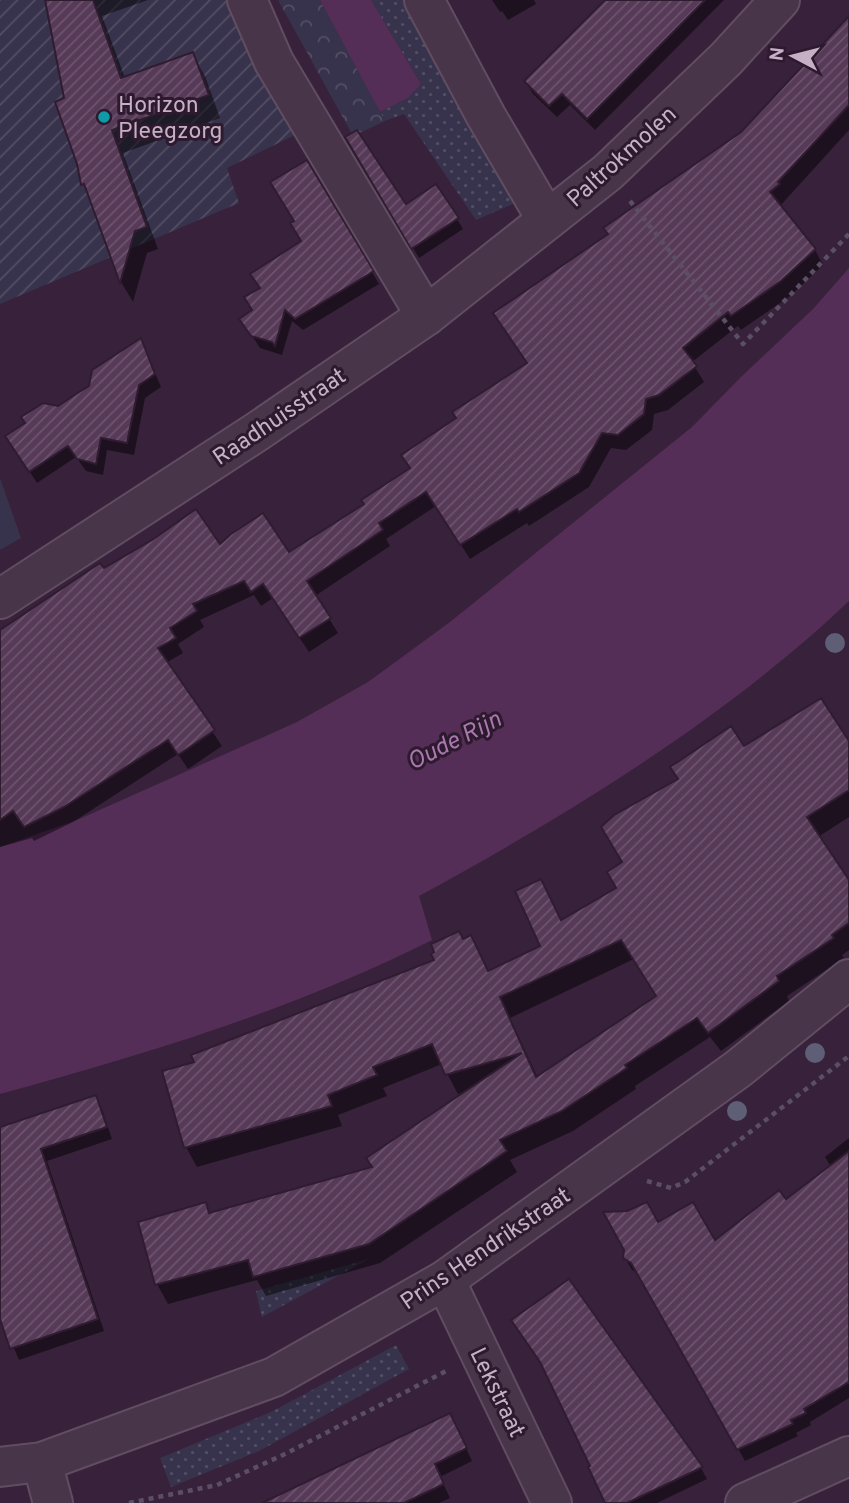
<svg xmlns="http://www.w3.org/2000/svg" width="849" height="1503" font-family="Overpass,sans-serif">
<defs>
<pattern id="grass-dots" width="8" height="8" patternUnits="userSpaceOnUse" patternTransform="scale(1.75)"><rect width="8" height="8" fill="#38334c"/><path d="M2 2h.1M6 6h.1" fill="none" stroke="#534e64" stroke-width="1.8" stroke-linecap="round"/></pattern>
<pattern id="forest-crowns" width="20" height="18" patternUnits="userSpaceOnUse" patternTransform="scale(1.75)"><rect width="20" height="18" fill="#38334c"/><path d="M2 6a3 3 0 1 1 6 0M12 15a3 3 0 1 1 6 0" fill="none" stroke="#534e64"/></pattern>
<pattern id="garden-furrows" width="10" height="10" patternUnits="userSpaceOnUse" patternTransform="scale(1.75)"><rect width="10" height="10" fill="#38334c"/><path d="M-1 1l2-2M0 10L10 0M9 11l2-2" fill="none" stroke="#534e64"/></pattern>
<pattern id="building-hatch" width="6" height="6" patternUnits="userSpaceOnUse" patternTransform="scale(1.75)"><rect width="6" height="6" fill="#563a57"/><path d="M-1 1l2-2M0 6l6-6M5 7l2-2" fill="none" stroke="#6d546e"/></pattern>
</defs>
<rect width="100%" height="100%" fill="#38213a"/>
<g fill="url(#grass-dots)">
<polygon points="371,0 403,0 510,178 513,204 476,220 404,114 385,121 380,112 408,98 421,84"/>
<polygon points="369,1259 262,1317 262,1318 256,1291"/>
<polygon points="396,1345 409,1369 259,1451 171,1487 160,1458 271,1412"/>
</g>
<polygon fill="url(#forest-crowns)" points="278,0 320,0 385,121 353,136"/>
<polygon fill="#38334c" points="0,478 21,538 0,550"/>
<polygon fill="url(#garden-furrows)" points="0,0 235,0 299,133 227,168 239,203 0,304"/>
<g fill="#552e58">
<polygon points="320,0 371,0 421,84 408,98 380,112"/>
<path d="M 849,268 L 849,601 C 726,718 568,815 419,896 L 432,940 C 295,1009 147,1054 0,1094 L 0,847 L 77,820 L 297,722 L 368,682 L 450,622 L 692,427 L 740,378 L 814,308 Z"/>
</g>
<g fill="#0007" fill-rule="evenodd">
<polygon points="47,0 148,0 102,16 125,78 192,54 205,76 220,118 123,153 158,249 147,253 133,302 121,282 92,200 83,184"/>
<polygon points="492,0 534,0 536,4 508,20 502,11 500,12"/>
<polygon points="608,0 724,0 595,130 570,105 557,117 533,94 526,82"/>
<polygon points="849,18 849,130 780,206 815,250 823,265 790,296 741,330 738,326 692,362 704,382 668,410 654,414 652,430 626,450 611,448 589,487 529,526 527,523 470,559 436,506 386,539 390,546 315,596 338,633 309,652 273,598 261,606 254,595 200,620 204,627 178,644 183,653 166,663 222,746 188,769 178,754 73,822 34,841 32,838 0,847 0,636 103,571 219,547 289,555 366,504 411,469 458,419 528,365 504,328 609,235 742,134"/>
<polygon points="347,138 405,207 457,219 463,229 419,258"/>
<polygon points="306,162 379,284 303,330 292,321 282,355 260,348 249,331 261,289 304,242 296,222"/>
<polygon points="141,340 161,387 145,398 134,455 107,450 103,475 86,471 76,457 37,483 15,449 58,408 90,387"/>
<path d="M 849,745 L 849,817 L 818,837 L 849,883 L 849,950 L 842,955 L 844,958 L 787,996 L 789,1001 L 721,1051 L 710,1037 L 635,1086 L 636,1089 L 573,1131 L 510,1160 L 517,1172 L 380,1263 L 266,1296 L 257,1280 L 168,1304 L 157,1284 L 205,1204 L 211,1214 L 374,1168 L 467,1091 L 458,1094 L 442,1064 L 383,1088 L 387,1096 L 338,1115 L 342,1126 L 197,1167 L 186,1147 L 197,1063 L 437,961 L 470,937 L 489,972 L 542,947 L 541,881 L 562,922 L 619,889 L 624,863 L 744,748 ZM 634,959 L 658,997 L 538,1078 L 510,1018 Z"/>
<polygon points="95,1097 102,1109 112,1139 47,1161 104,1331 19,1360 0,1316 0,1143"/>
<polygon points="849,1138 849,1398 810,1422 811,1425 796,1433 798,1436 745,1461 639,1274 632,1270 625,1258 658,1224 715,1243 786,1201 831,1167 825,1157"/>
<polygon points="457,1428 472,1461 440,1477 450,1498 439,1503 265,1503"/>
<polygon points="701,1468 707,1479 657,1503 607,1503"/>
</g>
<g fill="url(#building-hatch)" stroke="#301c31" stroke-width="2" fill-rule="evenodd">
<polygon points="45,0 93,0 121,78 193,52 209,95 112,130 147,227 135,231 120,283 84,184 81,185 77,164 55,102 64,98"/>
<polygon points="605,0 705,0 587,119 562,94 549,106 524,81"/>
<polygon points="849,16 849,105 778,182 780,184 770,192 816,249 781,281 731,316 728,312 683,348 697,366 659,395 646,399 644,414 618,435 602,433 579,473 519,512 517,509 460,545 426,492 379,523 383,530 307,581 331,618 299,638 263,584 251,592 244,581 193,604 197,611 170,628 176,638 158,648 215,730 178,755 168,740 64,807 24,827 13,811 0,820 0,630 100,563 104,568 152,540 196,509 220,544 231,534 263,513 289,552 364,504 361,500 410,468 401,455 456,418 452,412 527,363 493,313 608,234 603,228 741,132"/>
<polygon points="357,130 406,204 436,184 459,218 411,249 345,137"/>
<polygon points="307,160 374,271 295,319 285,310 275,346 272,342 251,336 239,319 252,310 244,297 260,288 250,274 301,241 290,223 294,221 270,182"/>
<polygon points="141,338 155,374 139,385 127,443 101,438 96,464 77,459 68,446 29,472 5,436 25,423 21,417 43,403 58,406 76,394 89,386 92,370"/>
<path d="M 821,698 L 849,741 L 849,790 L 807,817 L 849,880 L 849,923 L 832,935 L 834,938 L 777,976 L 779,981 L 708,1033 L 697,1018 L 625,1065 L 627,1068 L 562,1111 L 500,1140 L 507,1151 L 369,1244 L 253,1277 L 248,1260 L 155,1285 L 138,1222 L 206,1202 L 209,1213 L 372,1167 L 366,1158 L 522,1053 L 445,1075 L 432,1044 L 373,1067 L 377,1075 L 328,1095 L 332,1106 L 184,1148 L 162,1071 L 194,1062 L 191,1055 L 434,960 L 431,954 L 434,952 L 431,944 L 459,931 L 463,939 L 471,935 L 488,971 L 540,946 L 515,891 L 541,879 L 561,920 L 616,888 L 607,872 L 622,862 L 601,827 L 614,815 L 678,779 L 670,767 L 731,726 L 744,746 ZM 621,940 L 656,996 L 536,1077 L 500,997 Z"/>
<polygon points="96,1095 107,1127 41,1149 98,1319 10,1349 0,1319 0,1127"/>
<polygon points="849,1151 849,1382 804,1409 806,1413 791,1420 793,1424 737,1450 631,1263 623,1258 624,1250 603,1212 627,1211 647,1202 658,1222 693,1202 715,1240 779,1190 786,1199"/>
<polygon points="569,1279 703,1467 627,1503 605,1503 588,1467 590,1466 540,1362 511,1320"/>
<polygon points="450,1413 467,1448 435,1464 444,1484 404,1503 262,1503"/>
</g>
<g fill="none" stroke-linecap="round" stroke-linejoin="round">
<g stroke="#614d62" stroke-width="42">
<g id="minor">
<polyline points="247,0 274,62 426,316"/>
<polyline points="424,0 486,116 547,220"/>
<polyline points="0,599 258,431 426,316 608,172 726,59 780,0"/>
<polyline points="445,1280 552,1503"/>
<polyline points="42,1462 53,1503"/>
<polyline points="0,1467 42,1462 274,1377 445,1280 738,1069 849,979"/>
<polyline points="745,1503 849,1456"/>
</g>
</g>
<g stroke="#5a4f65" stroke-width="4.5" stroke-dasharray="5 5" stroke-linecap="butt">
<polyline points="630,201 743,344 849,234"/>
<polyline points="647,1181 671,1188 685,1182 849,1056"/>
<polyline points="129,1503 217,1485 283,1455 448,1370"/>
</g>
<use href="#minor" stroke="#49354a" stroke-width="38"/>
</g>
<g fill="#5e5e76">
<circle cx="835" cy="643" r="10"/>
<circle cx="815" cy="1053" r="10"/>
<circle cx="737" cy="1111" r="10"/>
</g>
<circle fill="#0f9aa8" stroke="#2d1a2f" stroke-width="2.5" cx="104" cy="117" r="7"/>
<g text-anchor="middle" stroke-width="6" stroke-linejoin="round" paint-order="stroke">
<g font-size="23" fill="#c6b0c6" stroke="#2d1a2f" text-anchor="start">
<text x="118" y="112">Horizon<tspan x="118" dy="26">Pleegzorg</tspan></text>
</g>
<g font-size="23" fill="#c6b0c6" stroke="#2d1a2f">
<text transform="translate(621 156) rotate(-42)" y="8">Paltrokmolen</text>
<text transform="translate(279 416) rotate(-34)" y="8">Raadhuisstraat</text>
<text transform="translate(485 1248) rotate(-34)" y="8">Prins Hendrikstraat</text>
<text transform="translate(498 1392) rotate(64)" y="8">Lekstraat</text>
</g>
<g font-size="24" font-style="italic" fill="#aa78ae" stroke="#2d1a2f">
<text transform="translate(454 740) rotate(-27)" y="8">Oude Rijn</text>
</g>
</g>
<g transform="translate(793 56) rotate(277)" stroke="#2d1a2f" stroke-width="5" paint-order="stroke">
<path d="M0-5L12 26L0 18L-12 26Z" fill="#c6b0c6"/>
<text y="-10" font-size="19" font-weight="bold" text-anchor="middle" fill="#c6b0c6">N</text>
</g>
</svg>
